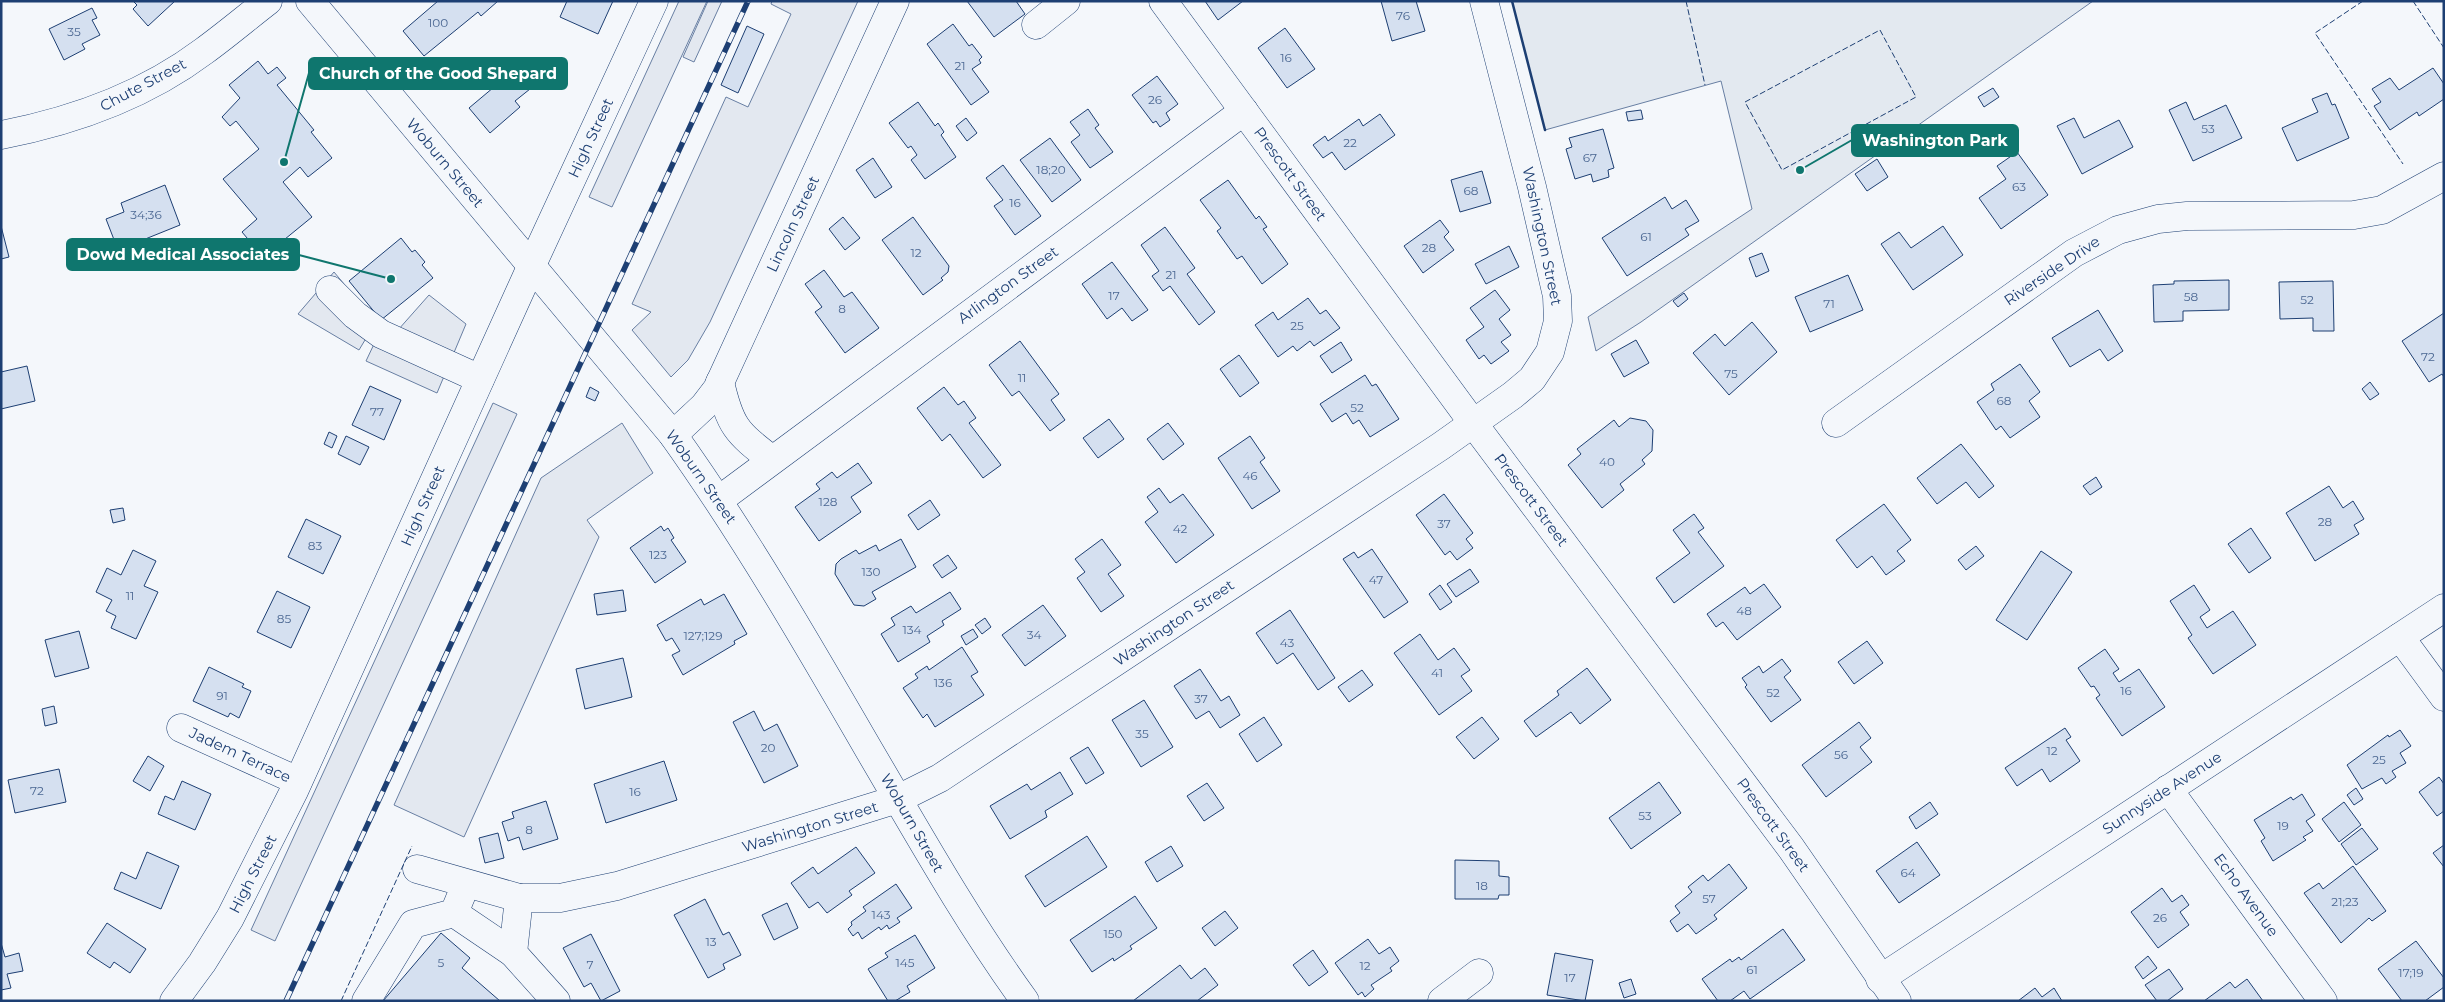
<svg xmlns="http://www.w3.org/2000/svg" width="2445" height="1002" font-family="Montserrat,sans-serif">
<rect width="100%" height="100%" fill="#f4f7fb"/>
<polygon fill="#e3e9f0" stroke="#687fa3" points="1512,1 2093,1 1641,322 1596,351 1588,317 1752,209 1721,81 1545,130"/>
<g fill="#e3e8f0" stroke="#687fa3">
<polygon points="679,1 707,1 612,207 589,197"/>
<polygon points="708,1 722,1 694,62 683,57"/>
<polygon points="772,1 858,1 710,322 688,360 671,377 632,330 651,312 632,304 726,97 748,107 791,14 771,4"/>
<polygon points="334,272 379,326 398,330 429,295 466,324 437,393 366,361 375,342 368,335 359,350 298,314"/>
<polygon points="493,403 517,414 275,941 251,930"/>
<polygon points="622,423 653,473 587,520 599,537 464,837 394,805 541,478"/>
</g>
<g fill="#d5e0f0" stroke="#1d3f73">
<polygon points="133,1 175,1 148,26 133,9 137,5"/>
<polygon points="438,1 498,1 481,16 478,12 424,56 403,31"/>
<polygon points="567,1 613,1 598,34 560,17"/>
<polygon points="967,1 1016,1 1025,14 994,37"/>
<polygon points="1205,1 1243,1 1218,20"/>
<polygon points="1381,1 1416,1 1425,31 1392,41"/>
<polygon points="92,8 97,18 92,20 100,35 82,44 85,49 64,60 49,29"/>
<polygon points="953,24 969,46 972,44 982,57 979,60 981,63 972,69 989,92 971,105 927,44"/>
<polygon points="747,26 764,34 738,93 721,85"/>
<polygon points="1285,28 1315,69 1287,88 1258,48"/>
<polygon points="258,61 268,74 277,67 286,78 277,85 314,130 311,132 332,158 308,177 300,167 283,182 312,217 263,257 242,232 257,219 223,179 259,149 236,121 230,126 222,117 240,98 229,85"/>
<polygon points="529,67 540,81 515,101 520,107 490,133 469,108 500,82 505,87"/>
<polygon points="2433,68 2444,84 2444,99 2419,116 2417,112 2390,130 2374,106 2381,102 2372,89 2390,78 2399,90"/>
<polygon points="1157,76 1178,104 1166,113 1170,120 1160,127 1156,121 1153,123 1132,95"/>
<polygon points="1993,88 1999,97 1984,107 1978,97"/>
<polygon points="2327,93 2332,105 2335,104 2349,138 2297,161 2282,128 2318,112 2312,99"/>
<polygon points="918,102 935,126 938,123 944,132 941,135 956,157 925,179 911,160 917,155 911,146 908,148 889,123"/>
<polygon points="2186,102 2194,120 2226,105 2242,138 2193,161 2169,110"/>
<polygon points="1088,109 1099,125 1095,128 1113,152 1090,168 1071,142 1080,135 1070,122"/>
<polygon points="1641,110 1643,119 1628,121 1626,112"/>
<polygon points="1380,114 1395,135 1345,170 1332,152 1323,158 1313,145 1325,136 1328,141 1359,119 1363,126"/>
<polygon points="966,118 977,133 967,141 956,126"/>
<polygon points="2074,118 2084,138 2119,120 2133,147 2082,174 2057,126"/>
<polygon points="1603,129 1614,168 1608,170 1609,177 1593,182 1591,174 1575,179 1566,149 1572,147 1569,138"/>
<polygon points="1050,138 1081,180 1052,202 1020,160"/>
<polygon points="2017,152 2048,195 2001,229 1979,198 2006,179 1997,166"/>
<polygon points="873,158 892,187 875,198 856,170"/>
<polygon points="1877,159 1888,177 1867,191 1855,174"/>
<polygon points="1003,165 1041,216 1015,235 994,206 1003,200 986,178"/>
<polygon points="1482,171 1491,203 1460,212 1451,180"/>
<polygon points="1228,180 1256,219 1259,216 1267,227 1263,229 1288,264 1262,284 1242,256 1237,259 1217,231 1221,228 1200,200"/>
<polygon points="165,185 180,225 118,250 106,219 124,212 121,203"/>
<polygon points="1665,197 1672,209 1686,200 1699,221 1685,229 1689,235 1627,276 1602,238"/>
<polygon points="843,217 860,238 845,250 829,229"/>
<polygon points="913,217 949,266 948,272 941,278 943,280 923,295 882,240"/>
<polygon points="1440,220 1449,232 1444,237 1454,250 1423,273 1404,246"/>
<polygon points="1,226 9,257 1,259"/>
<polygon points="1943,226 1963,255 1913,290 1881,244 1899,232 1911,248"/>
<polygon points="1165,227 1195,268 1187,274 1215,312 1199,325 1170,286 1163,291 1152,276 1159,271 1141,245"/>
<polygon points="401,238 412,252 415,250 425,262 422,265 433,278 381,320 349,281"/>
<polygon points="1509,246 1519,267 1486,284 1475,264"/>
<polygon points="1762,253 1769,271 1756,277 1749,258"/>
<polygon points="1112,262 1148,310 1132,321 1122,308 1107,319 1082,284"/>
<polygon points="824,270 844,297 852,292 879,328 845,353 815,312 822,307 805,284"/>
<polygon points="1848,275 1863,310 1810,332 1795,297"/>
<polygon points="2229,280 2229,310 2183,311 2183,321 2154,322 2153,285 2174,284 2174,281"/>
<polygon points="2333,281 2334,331 2313,331 2313,318 2280,319 2279,282"/>
<polygon points="1495,290 1510,310 1499,319 1511,335 1501,342 1509,351 1491,364 1484,355 1479,359 1466,340 1484,327 1470,308"/>
<polygon points="1684,293 1688,299 1678,307 1673,301"/>
<polygon points="1308,298 1320,314 1326,310 1340,328 1314,346 1310,341 1297,351 1293,346 1278,357 1255,325 1273,312 1278,320"/>
<polygon points="2098,310 2123,351 2108,361 2100,349 2070,367 2052,338"/>
<polygon points="2444,313 2444,377 2442,374 2429,382 2402,341"/>
<polygon points="1752,322 1777,352 1729,395 1693,353 1715,334 1725,346"/>
<polygon points="1636,340 1649,363 1624,377 1611,354"/>
<polygon points="1020,341 1059,394 1051,400 1065,420 1050,431 1019,391 1012,396 989,365"/>
<polygon points="1341,342 1352,360 1332,373 1320,356"/>
<polygon points="1239,355 1259,383 1240,397 1220,369"/>
<polygon points="2020,364 2040,392 2029,401 2040,417 2010,438 2001,426 1996,430 1977,402 1994,390 1991,384"/>
<polygon points="27,366 35,401 1,409 1,372"/>
<polygon points="1365,375 1372,386 1376,384 1399,419 1370,437 1359,420 1353,424 1346,413 1332,422 1320,404"/>
<polygon points="2370,382 2379,394 2370,400 2362,389"/>
<polygon points="370,386 401,400 384,440 352,425"/>
<polygon points="590,387 599,392 595,401 586,397"/>
<polygon points="944,387 958,405 964,401 976,418 969,423 1001,465 983,478 950,434 942,441 917,408"/>
<polygon points="1630,418 1646,421 1653,430 1652,451 1642,460 1645,464 1620,484 1624,490 1602,508 1568,465 1581,454 1577,449 1614,420 1619,427"/>
<polygon points="1109,419 1124,439 1098,458 1083,438"/>
<polygon points="1168,423 1184,444 1163,460 1147,439"/>
<polygon points="329,432 337,436 332,448 324,444"/>
<polygon points="346,436 369,447 360,465 338,454"/>
<polygon points="1250,436 1265,458 1260,462 1280,491 1252,509 1218,458"/>
<polygon points="1961,444 1994,486 1979,498 1966,482 1937,504 1917,478"/>
<polygon points="858,463 872,483 851,497 861,512 819,541 795,507 820,489 816,484 832,472 837,478"/>
<polygon points="2096,477 2102,487 2090,495 2083,486"/>
<polygon points="2329,486 2343,508 2353,501 2364,519 2354,525 2359,534 2315,561 2286,513"/>
<polygon points="1159,488 1170,503 1183,494 1214,535 1176,563 1145,522 1158,512 1147,497"/>
<polygon points="1444,494 1473,533 1466,539 1473,548 1457,560 1450,551 1445,555 1416,515"/>
<polygon points="930,500 940,515 918,530 908,515"/>
<polygon points="1884,504 1911,540 1897,551 1905,561 1886,575 1872,556 1857,568 1836,540"/>
<polygon points="123,508 125,520 113,523 110,510"/>
<polygon points="1694,514 1704,528 1698,532 1724,566 1674,603 1656,578 1690,553 1673,530"/>
<polygon points="306,519 341,536 323,574 288,557"/>
<polygon points="661,526 664,531 668,528 674,538 671,540 686,562 655,583 630,548"/>
<polygon points="2251,528 2271,558 2249,573 2228,544"/>
<polygon points="901,539 916,567 872,592 876,599 864,606 854,605 835,574 836,564 841,559 856,550 859,554 876,545 879,551"/>
<polygon points="1102,539 1121,565 1108,574 1124,596 1101,612 1077,578 1085,572 1075,559"/>
<polygon points="1976,546 1984,556 1966,570 1958,560"/>
<polygon points="1372,549 1408,602 1384,618 1343,559 1354,552 1358,558"/>
<polygon points="133,550 156,561 144,586 158,592 136,639 111,628 116,616 106,611 112,600 96,592 107,568 121,575"/>
<polygon points="2041,551 2072,572 2027,640 1996,620"/>
<polygon points="948,555 957,568 942,578 933,565"/>
<polygon points="1470,569 1479,582 1456,597 1447,584"/>
<polygon points="1764,584 1781,607 1737,640 1723,622 1716,627 1707,614 1745,587 1750,594"/>
<polygon points="1440,585 1452,602 1440,610 1429,594"/>
<polygon points="2194,585 2210,610 2200,617 2207,628 2233,611 2256,645 2213,674 2188,638 2192,635 2170,601"/>
<polygon points="623,590 626,611 597,615 594,594"/>
<polygon points="277,591 310,607 291,648 257,632"/>
<polygon points="950,592 961,609 942,621 944,625 927,636 930,642 898,662 881,634 895,625 891,618 911,606 916,613"/>
<polygon points="724,594 747,634 734,641 735,644 683,675 672,655 680,651 672,638 666,641 657,625 701,599 704,605"/>
<polygon points="1043,605 1066,636 1025,666 1002,635"/>
<polygon points="1290,610 1335,678 1318,690 1293,653 1277,664 1256,633"/>
<polygon points="985,618 991,627 982,634 975,625"/>
<polygon points="973,629 978,637 966,645 961,636"/>
<polygon points="79,631 89,668 55,677 45,640"/>
<polygon points="1420,634 1438,660 1454,648 1470,670 1461,676 1472,691 1439,715 1394,653"/>
<polygon points="1867,641 1883,663 1854,684 1838,662"/>
<polygon points="962,647 978,672 971,676 984,695 935,727 927,714 923,718 903,688 918,678 915,674 927,666 929,670"/>
<polygon points="2105,649 2119,669 2113,673 2119,682 2139,669 2165,707 2122,736 2096,698 2100,695 2094,686 2091,687 2078,668"/>
<polygon points="623,658 632,697 585,709 576,669"/>
<polygon points="1782,659 1791,671 1784,677 1801,700 1771,722 1745,687 1747,685 1742,678 1759,666 1763,673"/>
<polygon points="209,667 244,684 242,687 251,691 239,718 230,713 228,717 193,701"/>
<polygon points="1587,668 1611,700 1580,724 1571,712 1536,737 1524,721 1559,695 1557,691"/>
<polygon points="1200,669 1221,701 1229,696 1240,715 1220,728 1209,711 1196,719 1174,686"/>
<polygon points="1362,670 1373,685 1349,702 1338,687"/>
<polygon points="1144,700 1173,747 1141,767 1112,720"/>
<polygon points="54,706 57,723 45,726 42,709"/>
<polygon points="754,711 764,731 777,724 798,766 764,783 733,722"/>
<polygon points="1264,717 1282,745 1257,762 1239,734"/>
<polygon points="1482,717 1499,739 1474,759 1456,737"/>
<polygon points="1859,722 1871,738 1860,747 1872,762 1826,797 1802,765"/>
<polygon points="2065,728 2071,737 2066,740 2080,761 2050,782 2042,769 2017,786 2005,768"/>
<polygon points="2400,730 2411,746 2400,753 2406,763 2392,771 2396,777 2386,784 2382,778 2362,789 2347,765 2388,735 2389,737"/>
<polygon points="1088,747 1104,773 1086,784 1070,758"/>
<polygon points="148,756 164,766 150,791 133,781"/>
<polygon points="664,761 677,800 606,823 594,784"/>
<polygon points="59,769 66,802 15,813 8,780"/>
<polygon points="1060,772 1073,794 1045,811 1047,817 1010,839 990,806 1027,784 1031,790"/>
<polygon points="2439,777 2444,784 2444,811 2437,816 2419,792"/>
<polygon points="182,781 211,794 195,830 158,814 165,796 174,800"/>
<polygon points="1659,782 1681,813 1631,849 1609,818"/>
<polygon points="1207,783 1224,808 1204,821 1187,796"/>
<polygon points="2356,788 2363,799 2354,805 2347,795"/>
<polygon points="2302,794 2315,815 2306,821 2313,831 2303,837 2306,840 2273,861 2261,841 2265,838 2254,820 2291,797 2293,800"/>
<polygon points="546,801 558,839 523,850 519,837 508,841 502,822 514,818 512,812"/>
<polygon points="1930,802 1938,814 1916,829 1909,817"/>
<polygon points="2344,802 2361,825 2339,842 2322,819"/>
<polygon points="2362,828 2378,849 2356,865 2341,844"/>
<polygon points="498,833 504,858 485,863 479,838"/>
<polygon points="1087,836 1107,867 1045,907 1025,876"/>
<polygon points="1917,842 1940,875 1899,903 1876,871"/>
<polygon points="2444,845 2444,867 2433,853"/>
<polygon points="1171,846 1183,866 1157,882 1145,862"/>
<polygon points="856,847 875,873 849,891 852,895 827,913 818,902 809,908 791,883 813,867 818,874"/>
<polygon points="147,852 179,866 161,909 114,889 121,872 136,879"/>
<polygon points="1455,860 1499,861 1499,876 1509,877 1509,895 1499,895 1498,899 1455,899"/>
<polygon points="1729,864 1747,888 1714,915 1717,919 1696,934 1688,924 1677,932 1670,921 1680,913 1675,906 1692,892 1688,887 1703,875 1708,881"/>
<polygon points="2353,866 2386,911 2372,921 2369,918 2341,943 2304,893 2319,883 2323,889"/>
<polygon points="896,884 912,908 897,918 900,922 889,929 887,925 881,930 879,927 862,939 858,932 853,936 848,929 852,925 851,922 866,911 863,907"/>
<polygon points="2162,888 2172,902 2182,895 2189,905 2180,912 2189,925 2158,948 2131,912"/>
<polygon points="1135,896 1157,928 1130,946 1132,949 1114,961 1113,958 1092,972 1070,940"/>
<polygon points="705,899 723,935 729,932 741,955 723,964 725,969 708,978 674,915"/>
<polygon points="787,903 798,928 774,940 762,915"/>
<polygon points="1225,911 1238,928 1215,946 1202,928"/>
<polygon points="107,923 146,949 130,973 114,962 110,968 87,953"/>
<polygon points="1783,929 1805,960 1750,999 1744,991 1730,1001 1718,1001 1702,979 1730,959 1732,962 1739,957 1741,960"/>
<polygon points="441,933 470,958 462,968 500,1001 383,1001"/>
<polygon points="591,934 620,991 601,1001 591,983 584,987 563,948"/>
<polygon points="915,935 935,968 907,986 910,992 895,1001 888,1001 868,969 888,957 885,953"/>
<polygon points="1368,939 1379,954 1390,947 1399,961 1390,968 1392,971 1371,985 1374,989 1365,997 1362,992 1358,995 1335,963"/>
<polygon points="2416,941 2444,978 2444,987 2425,1001 2402,1001 2378,969"/>
<polygon points="1,943 5,957 19,953 23,971 7,974 11,988 1,990"/>
<polygon points="1313,950 1328,972 1309,986 1293,965"/>
<polygon points="1555,953 1593,960 1585,1001 1547,995"/>
<polygon points="2148,956 2157,968 2143,979 2135,967"/>
<polygon points="1180,965 1191,979 1205,968 1218,985 1197,1001 1133,1001"/>
<polygon points="2169,969 2183,989 2167,1001 2157,1001 2145,985"/>
<polygon points="1631,979 1636,994 1624,998 1619,983"/>
<polygon points="2247,979 2263,1001 2204,1001 2230,982 2235,988"/>
<polygon points="2035,988 2042,997 2054,988 2062,1001 2018,1001"/>
</g>
<g fill="none" stroke-linecap="round" stroke-linejoin="round">
<g stroke="#1d3f73" stroke-width="29">
<g id="minor">
<path d="M 310,1 L 673,435 C 745,536 807,643 869,750 C 919,835 967,921 1025,1001"/>
<polyline points="1163,1 1473,423 1791,848 1897,1001"/>
<polyline points="1036,25 1066,1"/>
<path d="M 1,135 C 74,121 144,96 204,51 C 226,35 246,18 268,1"/>
<polyline points="330,290 355,315 381,334 480,379"/>
<path d="M 720,382 C 730,426 736,432 771,459"/>
<polyline points="1836,423 2074,253 2118,230 2158,219 2187,216 2354,215 2382,210 2444,176"/>
<polyline points="673,435 704,406 717,389 895,1"/>
<polyline points="719,500 1244,111"/>
<polyline points="2400,637 2444,697"/>
<polyline points="181,728 298,781"/>
<polyline points="2168,789 2323,1001"/>
<polyline points="417,869 519,898 560,898 617,886 898,799 940,778 1441,446 1513,395 1532,379 1550,352 1558,321 1557,296 1532,187 1484,1"/>
<polyline points="519,898 513,953 556,1001"/>
<polyline points="454,913 513,953"/>
<polyline points="1880,979 2444,608"/>
<polyline points="174,1001 202,963 230,918 294,791 531,267 654,1"/>
<polyline points="366,1001 413,924 454,913 466,884"/>
<polyline points="1442,1001 1479,973"/>
</g>
</g>
<use href="#minor" stroke="#f4f7fb" stroke-width="28"/>
<g stroke="#1d3f73" stroke-width="5.5">
<polyline id="rail" points="286,1001 748,1"/>
</g>
<use href="#rail" stroke="#f4f7fb" stroke-width="4" stroke-dasharray="11" stroke-linecap="butt"/>
<g stroke="#1d3f73" stroke-width="1" stroke-dasharray="6 2.5" stroke-linecap="butt">
<polyline points="1686,1 1705,85"/>
<polyline points="2363,1 2315,33 2403,164"/>
<polyline points="2413,1 2444,48"/>
<polygon points="1880,30 1916,97 1782,170 1745,102"/>
<polyline points="341,1001 412,846"/>
</g>
<polyline stroke="#1d3f73" stroke-width="2.5" points="1512,1 1545,130"/>
</g>
<g text-anchor="middle" stroke-width="4" stroke-linejoin="round" paint-order="stroke">
<g font-size="12" fill="#4b6792">
<text x="1403" y="20">76</text>
<text x="438" y="27">100</text>
<text x="74" y="36">35</text>
<text x="1286" y="62">16</text>
<text x="960" y="70">21</text>
<text x="1155" y="104">26</text>
<text x="2208" y="133">53</text>
<text x="1350" y="147">22</text>
<text x="1590" y="162">67</text>
<text x="1051" y="174">18;20</text>
<text x="2019" y="191">63</text>
<text x="1471" y="195">68</text>
<text x="1015" y="207">16</text>
<text x="146" y="219">34;36</text>
<text x="1646" y="241">61</text>
<text x="1429" y="252">28</text>
<text x="916" y="257">12</text>
<text x="1171" y="279">21</text>
<text x="1114" y="300">17</text>
<text x="2191" y="301">58</text>
<text x="2307" y="304">52</text>
<text x="1829" y="308">71</text>
<text x="842" y="313">8</text>
<text x="1297" y="330">25</text>
<text x="2428" y="361">72</text>
<text x="1731" y="378">75</text>
<text x="1022" y="382">11</text>
<text x="2004" y="405">68</text>
<text x="1357" y="412">52</text>
<text x="377" y="416">77</text>
<text x="1607" y="466">40</text>
<text x="1250" y="480">46</text>
<text x="828" y="506">128</text>
<text x="2325" y="526">28</text>
<text x="1444" y="528">37</text>
<text x="1180" y="533">42</text>
<text x="315" y="550">83</text>
<text x="658" y="559">123</text>
<text x="871" y="576">130</text>
<text x="1376" y="584">47</text>
<text x="130" y="600">11</text>
<text x="1744" y="615">48</text>
<text x="284" y="623">85</text>
<text x="912" y="634">134</text>
<text x="1034" y="639">34</text>
<text x="703" y="640">127;129</text>
<text x="1287" y="647">43</text>
<text x="1437" y="677">41</text>
<text x="943" y="687">136</text>
<text x="2126" y="695">16</text>
<text x="1773" y="697">52</text>
<text x="222" y="700">91</text>
<text x="1201" y="703">37</text>
<text x="1142" y="738">35</text>
<text x="768" y="752">20</text>
<text x="2052" y="755">12</text>
<text x="1841" y="759">56</text>
<text x="2379" y="764">25</text>
<text x="37" y="795">72</text>
<text x="635" y="796">16</text>
<text x="1645" y="820">53</text>
<text x="2283" y="830">19</text>
<text x="529" y="834">8</text>
<text x="1908" y="877">64</text>
<text x="1482" y="890">18</text>
<text x="1709" y="903">57</text>
<text x="2345" y="906">21;23</text>
<text x="881" y="919">143</text>
<text x="2160" y="922">26</text>
<text x="1113" y="938">150</text>
<text x="711" y="946">13</text>
<text x="441" y="967">5</text>
<text x="905" y="967">145</text>
<text x="590" y="969">7</text>
<text x="1365" y="970">12</text>
<text x="1752" y="974">61</text>
<text x="2411" y="977">17;19</text>
<text x="1570" y="982">17</text>
</g>
<g font-size="15" fill="#1d3f73" stroke="#f4f7fb">
<text transform="translate(143 85) rotate(-28)" y="5">Chute Street</text>
<text transform="translate(591 138) rotate(-65)" y="5">High Street</text>
<text transform="translate(445 163) rotate(50)" y="5">Woburn Street</text>
<text transform="translate(1290 174) rotate(54)" y="5">Prescott Street</text>
<text transform="translate(793 224) rotate(-65)" y="5">Lincoln Street</text>
<text transform="translate(1542 236) rotate(78)" y="5">Washington Street</text>
<text transform="translate(2052 271) rotate(-34)" y="5">Riverside Drive</text>
<text transform="translate(1008 285) rotate(-36)" y="5">Arlington Street</text>
<text transform="translate(701 477) rotate(55)" y="5">Woburn Street</text>
<text transform="translate(1531 500) rotate(53)" y="5">Prescott Street</text>
<text transform="translate(423 506) rotate(-66)" y="5">High Street</text>
<text transform="translate(1174 623) rotate(-34)" y="5">Washington Street</text>
<text transform="translate(240 755) rotate(25)" y="5">Jadem Terrace</text>
<text transform="translate(2162 793) rotate(-33)" y="5">Sunnyside Avenue</text>
<text transform="translate(912 823) rotate(60)" y="5">Woburn Street</text>
<text transform="translate(1773 825) rotate(54)" y="5">Prescott Street</text>
<text transform="translate(810 827) rotate(-17)" y="5">Washington Street</text>
<text transform="translate(253 874) rotate(-63)" y="5">High Street</text>
<text transform="translate(2246 895) rotate(54)" y="5">Echo Avenue</text>
</g>
</g>
<path fill="none" stroke="#0f766e" stroke-width="2" d="M284 162L309 73M1800 170L1852 140M391 279L299 255"/>
<g fill="#0f766e" stroke="#f4f7fb" stroke-width="2">
<circle cx="284" cy="162" r="5"/>
<circle cx="1800" cy="170" r="5"/>
<circle cx="391" cy="279" r="5"/>
</g>
<g fill="#0f766e" stroke="#0f766e" stroke-width="2">
<rect x="309" y="58" width="258" height="31" rx="5"/>
<rect x="1852" y="125" width="166" height="31" rx="5"/>
<rect x="67" y="239" width="232" height="31" rx="5"/>
</g>
<g font-size="16" text-anchor="middle" font-weight="bold" fill="#fff">
<text x="438" y="79">Church of the Good Shepard</text>
<text x="1935" y="146">Washington Park</text>
<text x="183" y="260">Dowd Medical Associates</text>
</g>
<rect width="2445" height="1002" fill="none" stroke="#1d3f73" stroke-width="5"/>
</svg>
